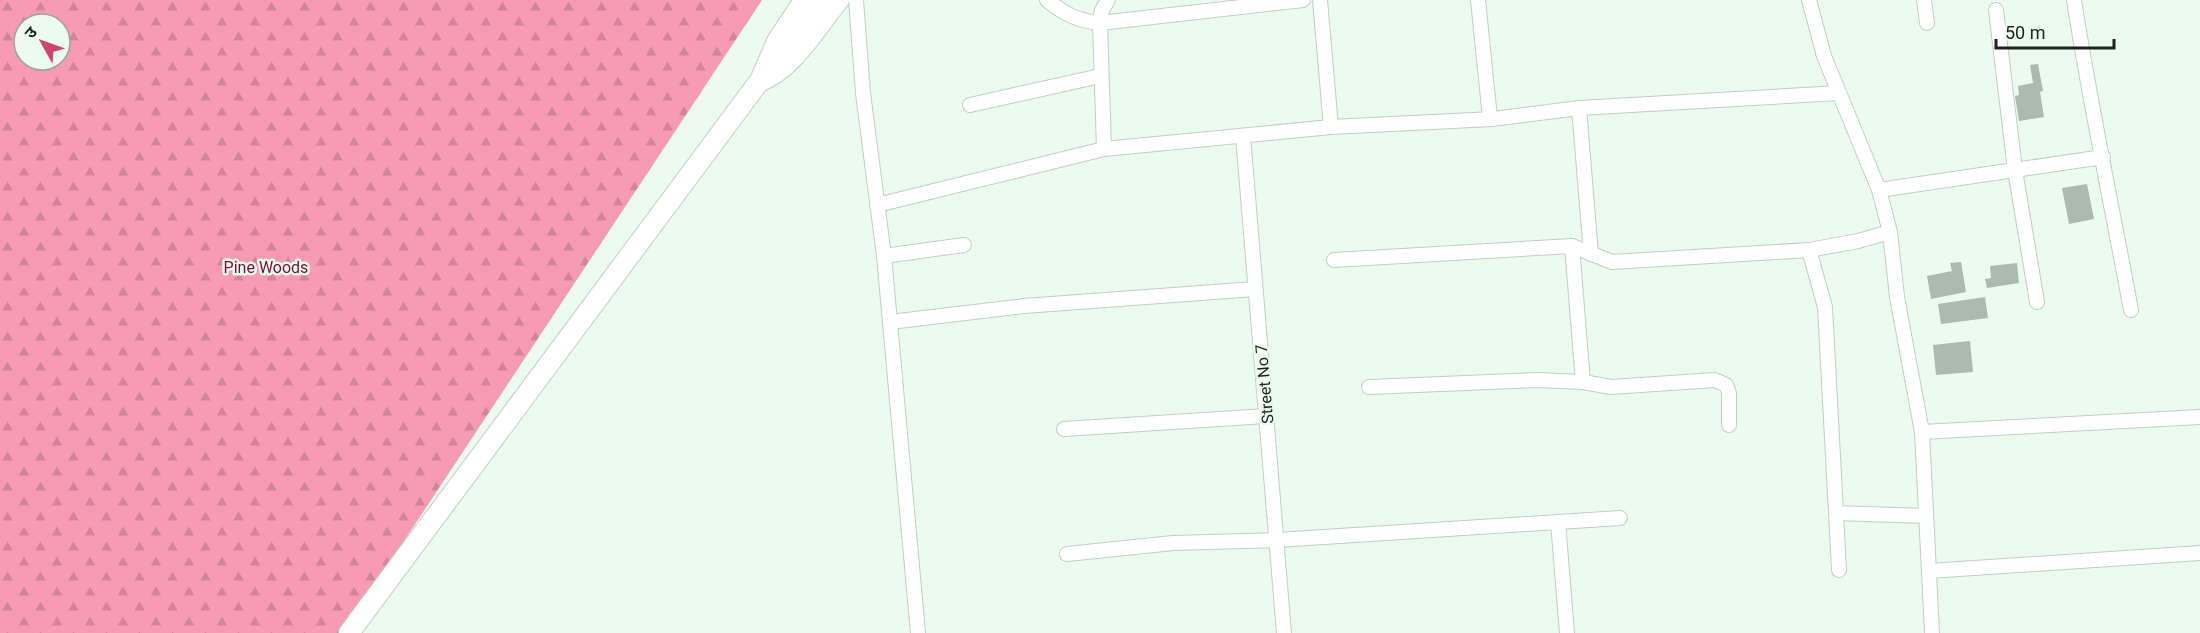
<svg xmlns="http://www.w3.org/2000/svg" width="2200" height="633" font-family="Roboto,'Noto Sans Devanagari',sans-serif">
<defs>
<pattern id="forest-firs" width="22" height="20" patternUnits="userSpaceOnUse" patternTransform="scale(1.5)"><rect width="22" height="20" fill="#f69bb2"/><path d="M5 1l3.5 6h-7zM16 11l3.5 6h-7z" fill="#d28599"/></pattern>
</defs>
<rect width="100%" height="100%" fill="#ebfbee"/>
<path fill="url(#forest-firs)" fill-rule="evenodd" d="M 0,0 L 762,0 L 343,633 L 0,633 ZM 24,24 L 60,24 L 60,60 L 24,60 Z"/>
<g fill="#acbbaf">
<polygon points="2038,64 2043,91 2040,92 2044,117 2019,121 2015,96 2019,95 2018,86 2033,83 2030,65"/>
<polygon points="2087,184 2094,219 2069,224 2062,188"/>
<polygon points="1961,262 1966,292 1931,299 1927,276 1952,271 1950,263"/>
<polygon points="2017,263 2019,283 1987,288 1985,279 1991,278 1990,266"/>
<polygon points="1985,297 1988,318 1941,324 1938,304"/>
<polygon points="1970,341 1973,372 1936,375 1933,345"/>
</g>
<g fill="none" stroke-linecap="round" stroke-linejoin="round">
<g stroke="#c0cfc2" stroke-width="16">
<g id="minor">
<polyline points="856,0 863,93 884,256 918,633"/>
<path d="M 1047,0 C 1064,14 1078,21 1100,23 L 1303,0"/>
<polyline points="1320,0 1331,127"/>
<polyline points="1478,0 1490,118"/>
<polyline points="1809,0 1824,56 1879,190 1890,232 1897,297 1922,432 1932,633"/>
<polyline points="1924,0 1927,23"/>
<path d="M 2074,0 C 2090,104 2112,207 2131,310"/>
<polyline points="1996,10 2015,170 2037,302"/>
<polyline points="970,105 1100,76"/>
<polyline points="1579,108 1591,254"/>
<polyline points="1243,136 1284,633"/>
<polyline points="1104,149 1100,23 1102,10 1108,0"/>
<polyline points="1879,190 2103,157"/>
<polyline points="877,205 1104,149 1331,127 1493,119 1579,108 1839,93"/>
<polyline points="1572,246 1583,382"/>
<polyline points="1809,250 1825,307 1836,513 1926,516"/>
<polyline points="884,256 964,245"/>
<polyline points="1334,260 1572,246 1612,262 1809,250 1858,241 1890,232"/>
<polyline points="890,322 1024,306 1255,289"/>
<polyline points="1369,387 1538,380 1583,382 1611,387 1715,380 1726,385 1729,393 1729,425"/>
<polyline points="1064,429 1266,416"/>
<polyline points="1922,432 2200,417"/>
<polyline points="1836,513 1839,570"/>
<polyline points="1558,522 1567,633"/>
<polyline points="1067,554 1173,543 1277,540 1620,518"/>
<polyline points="1929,571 2200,553"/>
</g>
</g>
<g stroke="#c0cfc2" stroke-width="20">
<g id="tertiary">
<polyline points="761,76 776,41 803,0"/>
<path d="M 758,83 C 793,71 817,28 840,0"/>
</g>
</g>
<g stroke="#c0cfc2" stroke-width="22">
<polyline id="secondary" points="349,633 758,83 823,0"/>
</g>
<use href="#minor" stroke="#fff" stroke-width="14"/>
<use href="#tertiary" stroke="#fff" stroke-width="18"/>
<use href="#secondary" stroke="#fff" stroke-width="20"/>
</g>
<g text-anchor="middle" stroke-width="5" stroke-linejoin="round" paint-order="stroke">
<g font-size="16" fill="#7a0e3a" stroke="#ebfbee">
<text x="266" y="273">Pine Woods</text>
</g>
<g font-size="16" fill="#1d231e" stroke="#ebfbee">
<text transform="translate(1264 384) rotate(-95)" y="6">Street No 7</text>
</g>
</g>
<g transform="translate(42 42) rotate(310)"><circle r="28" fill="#ebfbee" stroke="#99a59b" stroke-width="1.5"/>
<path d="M0-4.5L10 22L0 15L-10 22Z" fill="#cf4372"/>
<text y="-9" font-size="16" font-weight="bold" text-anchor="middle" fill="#1d231e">उ</text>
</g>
<path d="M1996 39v9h118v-9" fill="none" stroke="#1d231e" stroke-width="3"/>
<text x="2005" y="39" font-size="18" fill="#1d231e" stroke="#ebfbee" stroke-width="4.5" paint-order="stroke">50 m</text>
</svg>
